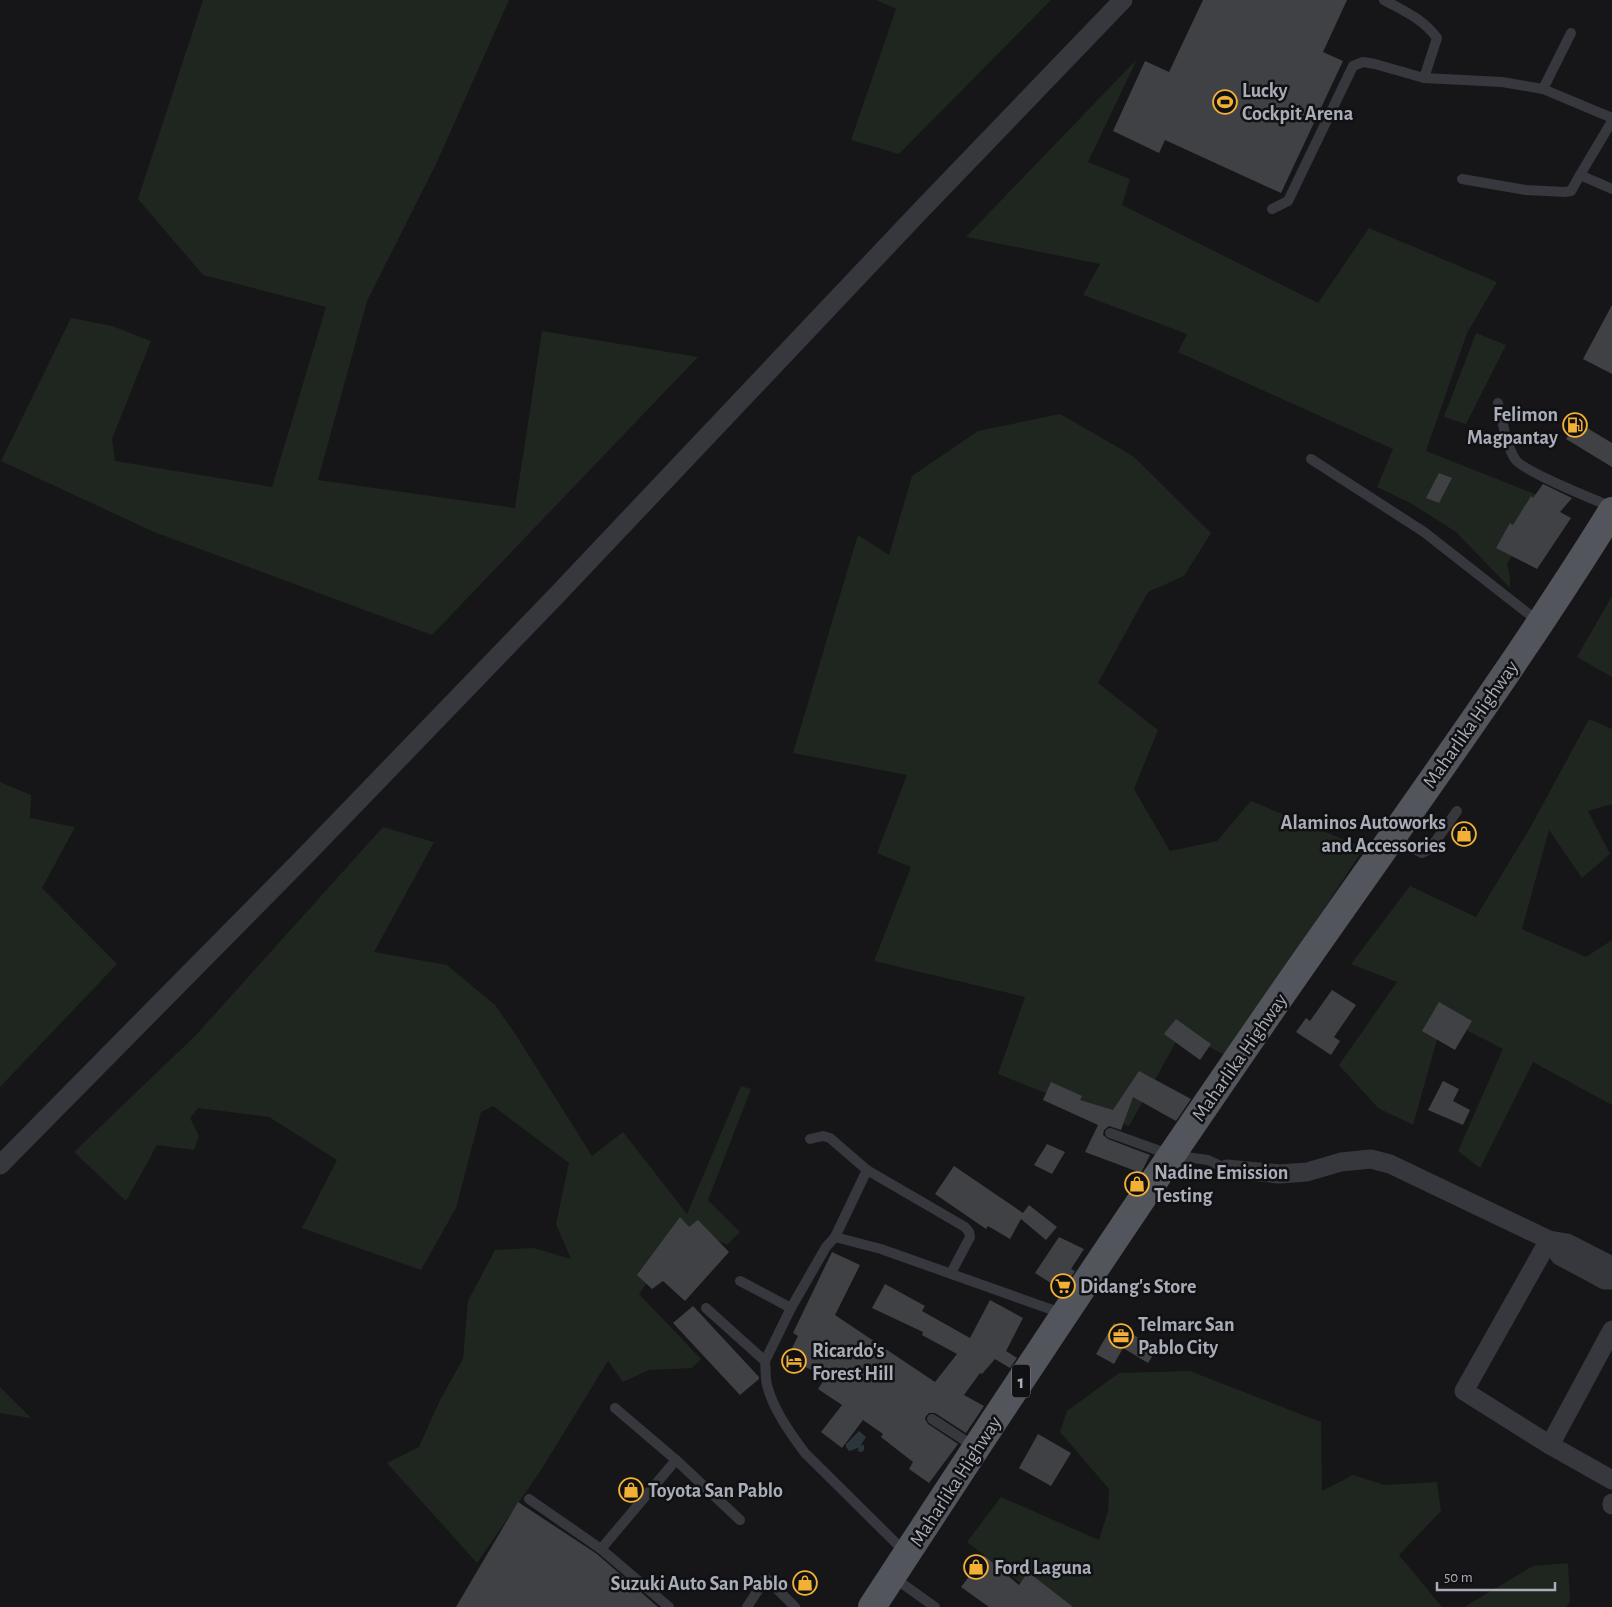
<svg xmlns="http://www.w3.org/2000/svg" width="1612" height="1607" font-family="'Alegreya Sans',sans-serif">
<rect width="100%" height="100%" fill="#161618"/>
<g fill="#1e261f">
<polygon points="203,0 509,0 437,162 367,301 318,480 515,508 542,331 698,357 432,635 154,532 1,461 71,318 112,326 151,341 112,439 115,461 272,487 326,307 203,275 138,199"/>
<polygon points="876,0 1051,0 899,154 851,140 896,9"/>
<polygon points="1137,59 1088,162 1130,179 1122,205 1318,303 1369,228 1497,282 1467,333 1426,451 1545,498 1507,564 1510,577 1510,588 1456,532 1412,504 1377,487 1393,449 1178,352 1187,334 1083,295 1100,264 966,237"/>
<polygon points="1476,333 1506,345 1466,424 1444,417"/>
<polygon points="1060,414 1133,456 1211,533 1184,576 1148,592 1098,683 1158,730 1134,789 1170,851 1217,841 1251,801 1364,848 1227,1056 1181,1033 1129,1126 998,1074 1025,997 874,961 911,867 877,853 907,775 793,753 858,535 889,555 912,476 978,431"/>
<polygon points="1612,596 1612,677 1577,657"/>
<polygon points="1589,719 1612,729 1612,804 1588,811 1610,854 1582,878 1549,830 1522,929 1586,957 1612,940 1612,1105 1533,1062 1480,1168 1458,1151 1503,1049 1443,1018 1413,1125 1378,1108 1339,1065 1397,982 1351,964 1410,886 1476,917 1530,828"/>
<polygon points="0,782 31,795 30,818 75,827 42,888 117,964 0,1087"/>
<polygon points="383,827 434,842 374,952 447,965 495,1005 516,1035 592,1156 623,1132 687,1214 741,1086 751,1089 708,1200 740,1232 727,1245 703,1233 685,1229 639,1294 701,1359 692,1368 649,1370 623,1382 608,1361 541,1470 477,1563 387,1463 419,1447 440,1400 463,1359 468,1301 495,1250 534,1248 571,1259 556,1224 569,1163 493,1106 481,1112 456,1208 421,1270 302,1228 337,1160 269,1117 198,1108 190,1118 199,1136 194,1150 157,1145 126,1201 74,1152 197,1034"/>
<polygon points="1190,1371 1321,1422 1322,1491 1353,1475 1385,1485 1437,1482 1441,1511 1399,1555 1442,1607 1052,1607 967,1542 1001,1497 1099,1540 1108,1511 1109,1489 1060,1432 1067,1411 1119,1373"/>
<polygon points="0,1387 31,1418 0,1413"/>
<polygon points="1568,1563 1570,1602 1566,1607 1464,1607 1533,1566"/>
</g>
<polygon fill="#2c353c" points="859,1431 866,1437 861,1445 862,1446 864,1444 864,1450 862,1452 857,1451 859,1449 857,1448 853,1450 849,1451 846,1447 846,1444"/>
<g fill="#404145">
<polygon points="1203,0 1347,0 1323,52 1343,61 1281,193 1165,140 1159,153 1113,131 1145,61 1169,72"/>
<polygon points="1612,305 1612,374 1583,359"/>
<polygon points="1577,422 1612,443 1612,467 1566,439"/>
<polygon points="1439,473 1452,478 1439,503 1426,498"/>
<polygon points="1543,484 1572,498 1560,512 1571,518 1537,569 1496,548 1510,523 1513,525 1531,496 1533,498"/>
<polygon points="1332,990 1356,1005 1334,1037 1340,1041 1331,1055 1296,1032 1306,1018 1310,1021"/>
<polygon points="1439,1002 1472,1021 1455,1050 1422,1031"/>
<polygon points="1176,1019 1211,1044 1200,1060 1164,1034"/>
<polygon points="1139,1071 1191,1099 1176,1121 1133,1097 1121,1130 1109,1126 1104,1130 1103,1135 1108,1139 1150,1155 1141,1173 1085,1152 1098,1125 1043,1100 1051,1082 1082,1096 1080,1100 1113,1110"/>
<polygon points="1443,1081 1459,1089 1453,1101 1470,1110 1463,1125 1428,1110"/>
<polygon points="1047,1144 1065,1152 1052,1174 1034,1165"/>
<polygon points="954,1166 1023,1213 1029,1205 1057,1227 1046,1240 1021,1219 1010,1239 988,1226 986,1229 935,1194"/>
<polygon points="680,1217 689,1227 698,1220 729,1252 685,1301 663,1281 652,1289 637,1275"/>
<polygon points="1059,1237 1084,1249 1071,1269 1075,1271 1062,1290 1035,1273"/>
<polygon points="832,1252 860,1265 835,1315 935,1382 957,1354 922,1335 923,1332 872,1308 885,1284 925,1306 922,1311 970,1338 990,1300 1023,1318 1006,1351 1017,1358 1010,1368 995,1359 982,1374 980,1373 964,1395 984,1406 966,1433 935,1413 929,1413 926,1416 925,1419 928,1424 958,1444 929,1483 909,1469 913,1462 881,1437 883,1434 863,1420 842,1448 821,1432 842,1405 818,1389 826,1377 787,1358 798,1336 793,1333"/>
<polygon points="693,1306 759,1377 759,1379 740,1395 673,1323"/>
<polygon points="1114,1323 1157,1349 1148,1363 1123,1348 1114,1364 1096,1354"/>
<polygon points="1038,1434 1071,1453 1051,1486 1019,1468"/>
<polygon points="518,1502 597,1554 658,1607 456,1607"/>
<polygon points="985,1556 1019,1585 1028,1572 1073,1607 989,1607 961,1587"/>
</g>
<g fill="none" stroke-linecap="round" stroke-linejoin="round">
<g stroke="#37383d" stroke-width="10">
<path d="M 1384,0 C 1404,11 1423,19 1437,38 L 1424,78"/>
<polyline points="1543,89 1571,33"/>
<polyline points="1612,121 1580,175 1612,189"/>
<polyline points="1462,179 1526,190 1565,192 1571,191 1580,175"/>
<polyline points="1272,209 1288,201 1353,66 1363,62 1375,64 1424,78 1502,82 1543,89 1612,118"/>
<path d="M 1498,403 C 1503,421 1505,443 1515,459 C 1522,471 1595,500 1612,507"/>
<polyline points="1311,459 1424,532 1539,622"/>
<polyline points="1392,837 1422,853 1430,849 1457,811"/>
<polyline points="1110,1133 1171,1155 1208,1160 1227,1169"/>
<polyline points="810,1139 823,1136 830,1138 867,1170 965,1227 969,1232 970,1237 951,1273"/>
<polyline points="835,1237 867,1170"/>
<polyline points="740,1281 791,1308"/>
<path d="M 706,1308 L 765,1361 C 766,1368 765,1377 767,1385 C 773,1409 790,1433 805,1453 L 906,1553"/>
<polyline points="765,1361 791,1308 826,1247 835,1237 881,1249 1064,1314"/>
<polyline points="615,1408 676,1460 740,1520"/>
<polyline points="932,1419 975,1447"/>
<polyline points="529,1499 601,1549 669,1607"/>
<polyline points="601,1549 676,1460"/>
<polyline points="893,1577 935,1607"/>
<polyline points="747,1607 766,1578 795,1607"/>
</g>
<g stroke="#37383d" stroke-width="19">
<polyline points="0,1165 306,855 554,598 922,209 1123,0"/>
<polyline points="1227,1169 1279,1174 1307,1172 1341,1162 1371,1159 1390,1164 1549,1240 1567,1243 1612,1266"/>
<polyline points="1549,1240 1464,1391 1550,1445 1612,1480"/>
<polyline points="1549,1240 1560,1256 1605,1280 1612,1280"/>
<polyline points="1550,1445 1612,1330"/>
<polyline points="1612,1503 1612,1505"/>
</g>
<path stroke="#53555c" stroke-width="28" d="M 872,1607 C 1006,1401 1142,1196 1282,994 C 1393,834 1509,677 1612,511"/>
</g>
<defs>
<g id="stadium-ring" transform="scale(1.25)"><circle r="9.5" fill="#111113" stroke="#f2b134" stroke-width="1.5"/><path d="M0-5a6.5 5 0 1 0 0 10a6.5 5 0 1 0 0-10ZM-3.5-1.8h7v3.6h-7Z" fill="#f2b134"/></g>
<g id="fuel-ring" transform="scale(1.25)"><circle r="9.5" fill="#111113" stroke="#f2b134" stroke-width="1.5"/><path d="M-5.5-6h7V0h2V4h1.3V-2.5L3-4.5l.8-.8L6-3V5H2.5V1h-1V6h-7ZM-4.2-4.7v3.2H.2V-4.7Z" fill="#f2b134"/></g>
<g id="shop-ring" transform="scale(1.25)"><circle r="9.5" fill="#111113" stroke="#f2b134" stroke-width="1.5"/><path d="M-5-2.5h2.3a2.7 3.5 0 0 1 5.4 0H5L5.5 6h-11ZM-1.5-2.5h3a1.5 2.3 0 0 0-3 0Z" fill="#f2b134"/></g>
<g id="supermarket-ring" transform="scale(1.25)"><circle r="9.5" fill="#111113" stroke="#f2b134" stroke-width="1.5"/><path d="M-6-5.5h2.5l.6 2H6L4.5 2H-2.5L-4.4-4H-6ZM-1.5 3.2a1.3 1.3 0 1 0 .1 0ZM3 3.2a1.3 1.3 0 1 0 .1 0Z" fill="#f2b134"/></g>
<g id="office-ring" transform="scale(1.25)"><circle r="9.5" fill="#111113" stroke="#f2b134" stroke-width="1.5"/><path d="M-6-3h4V-5.5h4V-3h4V5H-6ZM-1-4.5V-3h2v-1.5ZM-6 0V1H6V0Z" fill="#f2b134"/></g>
<g id="hotel-ring" transform="scale(1.25)"><circle r="9.5" fill="#111113" stroke="#f2b134" stroke-width="1.5"/><path d="M-6-4.5h1.5V1H6V5H4.5V3h-9V5H-6ZM-4 0a1.8 1.8 0 1 1 3.6 0ZM.5 0V-2.5h3Q6-2.5 6 0Z" fill="#f2b134"/></g>
</defs>
<g fill-rule="evenodd">
<use href="#stadium-ring" x="1225" y="102"/>
<use href="#fuel-ring" x="1575" y="425"/>
<use href="#shop-ring" x="1464" y="834"/>
<use href="#shop-ring" x="1137" y="1184"/>
<use href="#supermarket-ring" x="1063" y="1286"/>
<use href="#office-ring" x="1121" y="1336"/>
<use href="#hotel-ring" x="794" y="1361"/>
<use href="#shop-ring" x="631" y="1490"/>
<use href="#shop-ring" x="976" y="1567"/>
<use href="#shop-ring" x="805" y="1583"/>
</g>
<g text-anchor="middle" stroke-width="5" stroke-linejoin="round" paint-order="stroke">
<rect fill="#111113" stroke="#7b7e86" stroke-width="1" x="1012" y="1364.5" width="18" height="33" rx="4"/>
<g font-size="19" font-weight="bold" fill="#a8adb8">
<text x="1021" y="1388">1</text>
</g>
<g font-size="20" font-weight="bold" fill="#a8adb8" stroke="#111113" text-anchor="start">
<text x="1242" y="97">Lucky<tspan x="1242" dy="23">Cockpit Arena</tspan></text>
<text x="1558" y="421" text-anchor="end">Felimon<tspan x="1558" dy="23">Magpantay</tspan></text>
<text x="1446" y="829" text-anchor="end">Alaminos Autoworks<tspan x="1446" dy="23">and Accessories</tspan></text>
<text x="1154" y="1179">Nadine Emission<tspan x="1154" dy="23">Testing</tspan></text>
<text x="1080" y="1293">Didang's Store</text>
<text x="1138" y="1331">Telmarc San<tspan x="1138" dy="23">Pablo City</tspan></text>
<text x="812" y="1357">Ricardo's<tspan x="812" dy="23">Forest Hill</tspan></text>
<text x="648" y="1497">Toyota San Pablo</text>
<text x="994" y="1574">Ford Laguna</text>
<text x="788" y="1590" text-anchor="end">Suzuki Auto San Pablo</text>
</g>
<g font-size="20" fill="#a8adb8" stroke="#111113">
<text transform="translate(1470 724) rotate(-55)" y="7">Maharlika Highway</text>
<text transform="translate(1239 1057) rotate(-55)" y="7">Maharlika Highway</text>
<text transform="translate(955 1481) rotate(-57)" y="7">Maharlika Highway</text>
</g>
</g>
<path d="M1437 1582v8h118v-8" fill="none" stroke="#a8adb8" stroke-width="2.5"/>
<text x="1444" y="1582" font-size="15" fill="#a8adb8" stroke="#111113" stroke-width="4" paint-order="stroke">50 m</text>
</svg>
